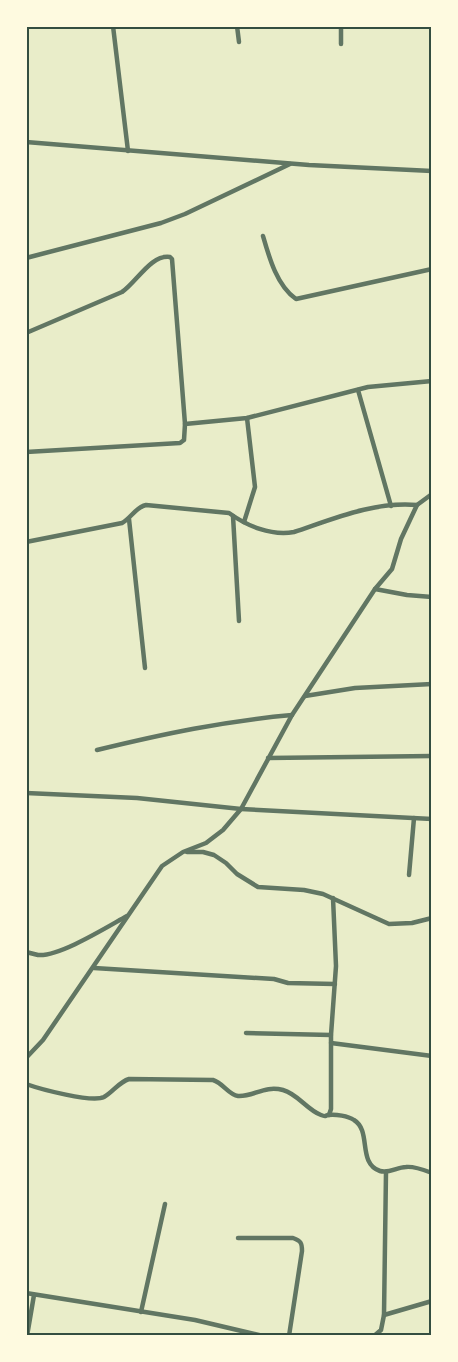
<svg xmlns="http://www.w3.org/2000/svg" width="458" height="1362" font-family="'Asap Condensed',sans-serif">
<rect width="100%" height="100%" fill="#e9edc9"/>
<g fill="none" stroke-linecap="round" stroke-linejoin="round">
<g stroke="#617663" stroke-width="4.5">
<polyline points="113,26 128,151"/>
<polyline points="237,26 239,42"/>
<polyline points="341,26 341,44"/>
<polyline points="26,142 309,165 432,171"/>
<path d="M 263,236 C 269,257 277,286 296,299 L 432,269"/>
<polyline points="26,258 161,223 185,214 290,164"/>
<path d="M 26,333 L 122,292 C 136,283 151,254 170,257 L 172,259 L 185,424 L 184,440 L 180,443 L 26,452"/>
<polyline points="358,390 391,506"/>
<polyline points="185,424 247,418 368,387 432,381"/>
<polyline points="233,516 239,621"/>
<polyline points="129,519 145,668"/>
<polyline points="244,522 255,487 247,418"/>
<path d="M 26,542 L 122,523 C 131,518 136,507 146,505 L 229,513 C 247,526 271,536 294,532 C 333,519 375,501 417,505"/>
<polyline points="375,589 407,595 432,597"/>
<polyline points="305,696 355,688 432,684"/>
<path d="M 97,750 C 163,734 224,721 292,715"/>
<polyline points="268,758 432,756"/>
<polyline points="26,793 137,798 241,809 432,819"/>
<polyline points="187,852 203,852 214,855 226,863 237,874 258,887 304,890 323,894 389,924 412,923 432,918"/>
<polyline points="409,875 414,818"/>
<path d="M 26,952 C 30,953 34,954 38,955 C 59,957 107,927 127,916"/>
<polyline points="94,968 274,979 288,983 335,984"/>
<polyline points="246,1033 331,1035"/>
<polyline points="331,1043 432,1056"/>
<polyline points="26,1058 43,1040 162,866 183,852 206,843 223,830 241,809 292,715 375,589 392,569 401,539 417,505 432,494"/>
<path d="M 26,1084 C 40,1089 92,1103 104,1097 C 113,1092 119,1082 129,1079 L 213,1080 C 223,1083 229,1095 238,1096 C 254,1097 264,1085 283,1090 C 298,1094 307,1110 321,1115 C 326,1117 324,1116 328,1115 C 336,1114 348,1116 354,1120 C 372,1131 357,1163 380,1171 C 389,1174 397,1167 406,1167 C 414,1166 424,1170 432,1173"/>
<polyline points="329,1115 331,1109 331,1035 336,966 333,898"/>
<path d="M 238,1238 L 293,1238 C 301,1241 302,1243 302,1251 L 289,1336"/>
<polyline points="26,1293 195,1320 263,1336"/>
<polyline points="141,1312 165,1204"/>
<polyline points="384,1315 432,1301"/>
<polyline points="27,1336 34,1295"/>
<polyline points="374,1336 381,1330 384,1315 386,1172"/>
</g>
</g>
<rect width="458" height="1362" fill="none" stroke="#fefae0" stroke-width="55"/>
<rect x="28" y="28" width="402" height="1306" fill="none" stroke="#344e41" stroke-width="2"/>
</svg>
